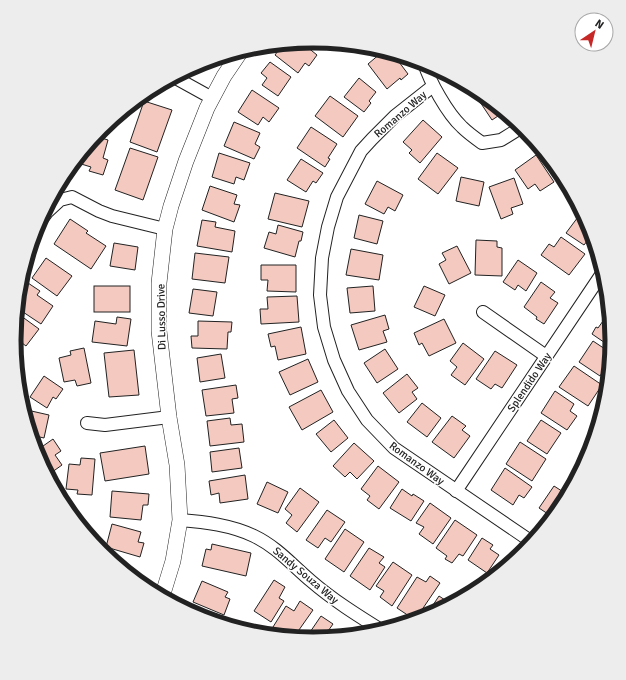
<svg xmlns="http://www.w3.org/2000/svg" width="626" height="680" font-family="Signika,sans-serif">
<rect width="100%" height="100%" fill="#fff"/>
<g fill="#f3c9c0" stroke="#222">
<polygon points="311,41 313,41 327,42 320,49"/>
<polygon points="301,42 317,55 309,66 305,63 298,73 275,55 283,44"/>
<polygon points="381,53 386,59 393,54 408,74 401,80 400,78 387,89 368,64"/>
<polygon points="270,62 291,77 278,96 262,85 267,78 261,73"/>
<polygon points="359,78 376,92 369,101 371,103 364,112 344,97"/>
<polygon points="252,90 279,108 269,122 263,117 258,125 238,112"/>
<polygon points="484,95 504,112 492,120 478,99"/>
<polygon points="330,96 358,116 343,137 315,116"/>
<polygon points="144,101 172,110 157,152 130,142"/>
<polygon points="423,120 442,137 420,163 409,153 412,150 403,142"/>
<polygon points="234,122 260,133 255,144 260,147 254,159 224,146"/>
<polygon points="311,127 337,144 328,158 330,159 325,167 297,148"/>
<polygon points="95,136 108,140 103,158 108,160 103,175 89,171 91,167 78,163 81,153"/>
<polygon points="130,148 158,157 143,200 115,190"/>
<polygon points="219,153 250,163 244,180 236,177 234,184 212,177"/>
<polygon points="437,153 458,168 438,194 418,179"/>
<polygon points="536,155 554,182 540,191 535,184 528,189 515,170"/>
<polygon points="301,159 323,173 316,183 313,181 306,192 287,180"/>
<polygon points="461,177 484,182 479,206 456,201"/>
<polygon points="514,178 523,204 511,208 513,214 501,219 489,187"/>
<polygon points="377,181 403,195 395,211 388,207 384,214 365,204"/>
<polygon points="210,186 237,195 234,204 240,205 234,222 202,210"/>
<polygon points="275,193 309,201 302,227 268,219"/>
<polygon points="581,213 583,214 589,226 593,238 591,236 584,245 566,233"/>
<polygon points="359,215 383,221 377,244 354,238"/>
<polygon points="70,219 88,231 86,233 106,246 91,269 54,244"/>
<polygon points="202,220 216,222 215,227 235,231 232,252 197,246"/>
<polygon points="278,225 303,232 301,241 299,241 295,257 264,248 269,232 276,234"/>
<polygon points="561,237 585,254 569,275 541,255 549,244 554,247"/>
<polygon points="476,240 497,241 497,247 502,248 502,276 475,275"/>
<polygon points="114,243 138,247 135,270 110,266"/>
<polygon points="457,246 471,273 449,284 439,264 446,260 442,253"/>
<polygon points="351,249 383,255 379,280 346,275"/>
<polygon points="195,253 229,257 225,283 192,279"/>
<polygon points="46,258 72,276 57,296 32,278"/>
<polygon points="518,260 537,273 526,291 518,285 515,290 503,282"/>
<polygon points="261,265 296,265 296,292 267,291 268,280 261,280"/>
<polygon points="541,282 555,292 550,298 558,303 544,324 536,319 537,317 524,307"/>
<polygon points="28,283 40,291 37,295 53,306 41,324 17,308 23,297 20,294"/>
<rect x="94" y="286" width="36" height="26"/>
<polygon points="373,286 375,311 350,313 347,288"/>
<polygon points="424,286 445,295 435,316 414,307"/>
<polygon points="193,289 217,292 213,316 189,313"/>
<polygon points="297,296 299,322 261,324 260,309 268,309 267,297"/>
<polygon points="17,313 39,329 26,346 14,337"/>
<polygon points="608,314 610,315 612,340 611,347 592,334 596,327 598,328"/>
<polygon points="385,315 389,329 383,331 387,342 359,350 351,325"/>
<polygon points="117,317 131,319 127,346 92,342 95,321 116,324"/>
<polygon points="444,319 456,343 429,356 422,343 419,345 414,333"/>
<polygon points="198,321 232,322 231,332 228,332 227,349 192,348 191,336 198,336"/>
<polygon points="301,327 306,354 278,360 275,346 271,347 268,334"/>
<polygon points="593,341 611,353 610,361 600,376 579,362"/>
<polygon points="463,343 484,359 465,385 451,375 457,367 450,361"/>
<polygon points="84,348 91,383 77,386 75,380 64,382 59,358 71,355 70,351"/>
<polygon points="15,349 22,354 16,362"/>
<polygon points="385,349 398,369 377,383 364,363"/>
<polygon points="134,350 139,395 109,397 104,353"/>
<polygon points="495,351 517,365 502,388 495,384 491,389 476,379"/>
<polygon points="221,354 225,378 200,382 197,358"/>
<polygon points="308,359 318,382 290,395 279,372"/>
<polygon points="574,366 602,385 588,406 559,387"/>
<polygon points="407,374 418,388 412,392 417,399 399,413 383,393"/>
<polygon points="44,376 63,389 56,399 53,397 47,408 30,397"/>
<polygon points="236,385 238,398 232,399 234,413 206,416 202,390"/>
<polygon points="321,390 333,412 302,430 289,407"/>
<polygon points="555,391 574,404 570,411 577,416 567,430 541,413"/>
<polygon points="422,403 441,418 427,437 407,422"/>
<polygon points="27,410 49,415 44,438 31,435 26,418"/>
<polygon points="452,416 466,426 462,430 470,436 454,458 432,442"/>
<polygon points="230,418 231,425 242,424 244,442 210,446 207,421"/>
<polygon points="334,420 348,438 331,452 316,434"/>
<polygon points="541,420 561,433 547,454 527,441"/>
<polygon points="53,439 61,451 55,455 62,465 48,475 36,451"/>
<polygon points="520,442 546,459 532,481 506,464"/>
<polygon points="354,443 374,461 357,479 350,472 345,477 333,466"/>
<polygon points="145,446 149,474 105,481 100,453"/>
<polygon points="239,448 242,468 212,472 210,452"/>
<polygon points="81,458 95,459 92,495 77,494 78,490 66,489 69,464 80,465"/>
<polygon points="378,466 399,482 379,509 367,500 370,496 361,489"/>
<polygon points="505,468 532,487 524,498 519,495 513,505 491,490"/>
<polygon points="245,475 248,499 220,503 219,493 211,495 209,481"/>
<polygon points="267,482 288,492 278,513 257,504"/>
<polygon points="554,486 568,495 561,506 548,523 544,520 548,514 539,508"/>
<polygon points="300,488 319,502 297,532 286,523 292,515 285,509"/>
<polygon points="402,489 412,496 413,494 424,501 411,521 390,508"/>
<polygon points="112,491 149,494 148,505 143,505 141,520 110,517"/>
<polygon points="430,503 451,518 433,544 419,534 424,527 416,523"/>
<polygon points="327,510 345,522 331,542 325,538 318,548 306,540"/>
<polygon points="455,520 477,535 463,556 459,554 452,563 445,559 447,556 436,548"/>
<polygon points="112,524 141,532 138,542 144,543 140,557 106,547"/>
<polygon points="345,529 364,542 344,572 325,559"/>
<polygon points="482,538 493,545 490,549 499,555 487,573 468,560"/>
<polygon points="212,544 251,553 246,576 202,566 206,549 211,550"/>
<polygon points="369,548 384,557 379,563 385,567 370,590 350,576"/>
<polygon points="504,560 510,564 491,579"/>
<polygon points="393,562 412,575 392,606 380,597 384,591 376,586"/>
<polygon points="430,576 440,583 415,620 397,608 417,577 426,582"/>
<polygon points="274,580 285,587 279,598 284,601 271,622 254,611"/>
<polygon points="202,581 228,592 225,597 230,599 224,615 193,602"/>
<polygon points="439,596 451,604 425,617"/>
<polygon points="300,601 313,610 294,637 287,636 273,627 286,606 294,611"/>
<polygon points="321,616 333,624 326,634 331,637 306,638"/>
</g>
<g fill="none" stroke-linecap="round" stroke-linejoin="round">
<g stroke="#222" stroke-width="14">
<g id="minor">
<path d="M 424,63 C 430,82 447,113 462,127 C 468,133 475,138 482,143 L 501,140 L 522,127"/>
<polyline points="174,77 212,98"/>
<polyline points="433,86 395,116 372,139 361,151 337,197 328,227 322,258 320,295 324,327 334,360 348,391 367,420 394,448 532,542"/>
<polyline points="36,227 47,212 60,200 72,197 99,211 112,216 165,229"/>
<polyline points="483,312 546,356"/>
<polyline points="87,423 105,425 169,417"/>
<polyline points="456,491 603,272"/>
<path d="M 180,520 C 205,522 231,525 254,536 C 277,547 292,565 311,581 C 333,600 357,615 381,630"/>
</g>
</g>
<g stroke="#222" stroke-width="16">
<polyline id="tertiary" points="162,597 173,561 180,520 177,465 169,417 159,331 159,283 165,229 171,206 186,161 207,108 224,76 241,51"/>
</g>
<use href="#minor" stroke="#fff" stroke-width="12"/>
<use href="#tertiary" stroke="#fff" stroke-width="15"/>
</g>
<g text-anchor="middle" stroke-width="3" stroke-linejoin="round" paint-order="stroke">
<g font-size="11" fill="#222" stroke="#fff">
<text transform="translate(400 114) rotate(-41)" y="4">Romanzo Way</text>
<text transform="translate(161 317) rotate(-91)" y="4">Di Lusso Drive</text>
<text transform="translate(529 382) rotate(-56)" y="4">Splendido Way</text>
<text transform="translate(417 463) rotate(36)" y="4">Romanzo Way</text>
<text transform="translate(306 575) rotate(40)" y="4">Sandy Souza Way</text>
</g>
</g>
<path d="M0 0H626V680H0ZM21 340a292 292 0 1 1 584 0a292 292 0 1 1-584 0Z" fill="#ededed" fill-rule="evenodd"/>
<path fill="none" stroke="#222" stroke-width="5" d="M21 340a292 292 0 1 1 584 0a292 292 0 1 1-584 0Z"/>
<g transform="translate(594 32) rotate(35)"><circle r="19" fill="#ffffff" stroke="#a7a7a7"/>
<path d="M0-3L7 15L0 10L-7 15Z" fill="#c62828"/>
<text y="-6" font-size="11" font-weight="bold" text-anchor="middle" fill="#222222">N</text>
</g>
</svg>
